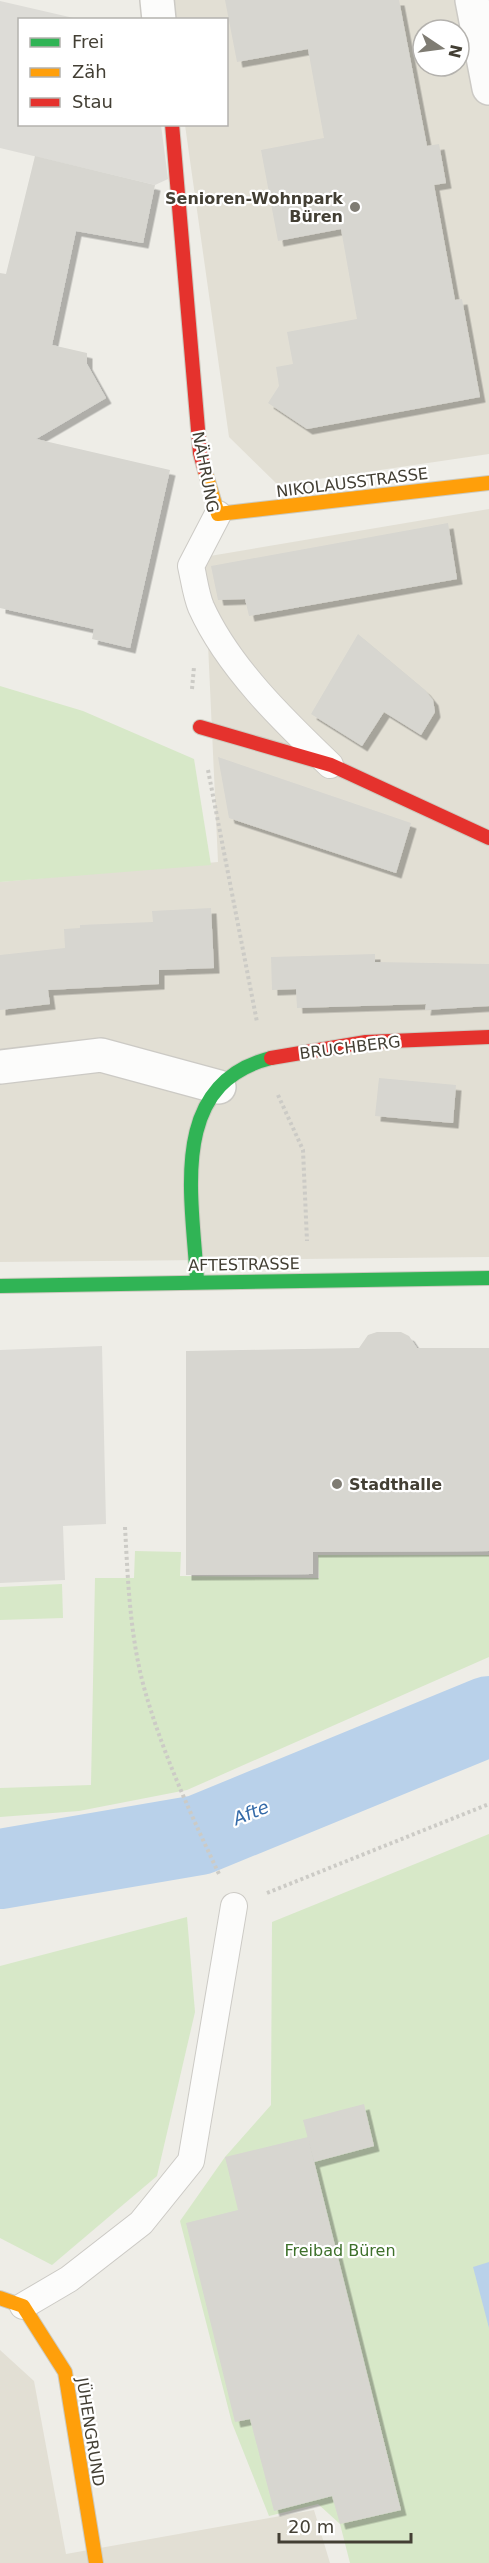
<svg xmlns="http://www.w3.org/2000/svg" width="489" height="2563" font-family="'DejaVu Sans',sans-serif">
<defs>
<filter id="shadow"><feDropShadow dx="5.5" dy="5.5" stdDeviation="0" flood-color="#0004"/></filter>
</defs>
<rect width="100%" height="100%" fill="#eeede7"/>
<g fill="#e2dfd4" fill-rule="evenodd">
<path d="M 167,0 L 489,0 L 489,454 L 278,485 L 229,437 L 185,125 L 226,124 L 226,20 L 170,19 ZM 423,30 L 459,30 L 459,66 L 423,66 Z"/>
<polygon points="489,509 489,1257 0,1262 0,882 218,862 204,557"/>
<polygon points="0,2350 34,2381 66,2554 314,2510 330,2563 0,2563"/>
</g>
<g fill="#d7e8c8">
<polygon points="0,686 83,711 194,759 211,865 0,882"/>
<polygon points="135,1551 181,1552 180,1576 319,1578 318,1555 489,1555 489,1657 187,1790 79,1811 0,1817 0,1788 91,1785 95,1578 134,1578"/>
<polygon points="62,1584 63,1618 0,1620 0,1587"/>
<polygon points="489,1834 489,2563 350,2563 340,2524 318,2504 269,2516 232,2423 180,2221 225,2157 271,2105 272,1922"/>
<polygon points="187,1917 195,2012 157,2176 52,2265 0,2238 0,1966"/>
</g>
<g fill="#dddcd7">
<polygon points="0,1 78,19 20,20 20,124 161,125 168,179 155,185 0,148"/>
<polygon points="102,1346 106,1524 63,1526 65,1580 0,1583 0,1350"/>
</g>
<polygon fill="#b9d1ea" points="489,2262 489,2328 473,2267"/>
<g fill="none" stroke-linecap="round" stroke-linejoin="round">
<polyline stroke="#b9d1ea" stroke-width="80" points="0,1869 199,1835 489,1716"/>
</g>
<g fill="#d7d6d0" filter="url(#shadow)">
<polygon points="225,0 399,0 427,146 439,144 446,183 434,185 455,300 462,299 480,397 307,429 268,403 279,386 276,367 293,364 287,332 357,319 341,229 278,241 261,150 324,138 308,49 237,62"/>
<polygon points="35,156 155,185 143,243 76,231 52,345 87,353 87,364 106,398 36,439 170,470 130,648 92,639 94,629 0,608 0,273 6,274"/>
<polygon points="448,523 457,579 249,616 245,599 218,600 211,566"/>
<polygon points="358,634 425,690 433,700 435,712 421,735 384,712 362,746 311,714"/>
<polygon points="218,757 411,823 396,873 229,818"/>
<polygon points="211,908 214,968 159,970 159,984 48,990 50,1004 0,1010 0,955 65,948 64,929 80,928 80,925 153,922 152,911"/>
<polygon points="375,954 375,962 489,964 489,1006 425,1010 426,1004 297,1008 296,989 272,990 271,957"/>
<polygon points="379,1078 456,1085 453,1123 375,1116"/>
<polygon points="377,1332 401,1332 409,1336 417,1348 489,1348 489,1551 313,1552 313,1574 186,1575 186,1351 359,1348 368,1335"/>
<polygon points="364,2104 374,2146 314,2162 303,2120"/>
<polygon points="308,2137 401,2510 340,2524 332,2496 274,2511 250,2419 235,2422 186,2223 238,2210 225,2157"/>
</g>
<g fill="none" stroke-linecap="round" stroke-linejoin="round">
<g stroke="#cccac5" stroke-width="28">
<g id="lane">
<path d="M 218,514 L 191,566 C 194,579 196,595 201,607 C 228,667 283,720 330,765"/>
<polyline points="23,2306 69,2279 141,2223 191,2161 234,1906"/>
</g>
</g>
<g stroke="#cccac5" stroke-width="36">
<g id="street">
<polyline points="157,0 159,20"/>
<polyline points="472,0 489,88"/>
<polyline points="0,1067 101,1055 219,1087"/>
</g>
</g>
<g stroke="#cccabf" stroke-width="16">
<g id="fast">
<path d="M 197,1281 C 193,1200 166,1084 271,1058"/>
<polyline points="0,1286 489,1278"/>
</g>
</g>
<g stroke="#cccabf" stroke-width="16">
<g id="slow">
<polyline points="205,471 218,514 489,483"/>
<polyline points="0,2298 23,2306 65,2372 96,2563"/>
</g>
</g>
<g stroke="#cccabf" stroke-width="16">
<g id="jam">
<polyline points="172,124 200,453 205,471"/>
<polyline points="200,727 331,765 489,838"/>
<polyline points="271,1058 366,1042 489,1037"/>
</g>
</g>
<g stroke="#cccbc6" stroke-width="4" stroke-dasharray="3 3" stroke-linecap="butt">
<polyline points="192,689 194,667"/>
<polyline points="208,770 257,1022"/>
<polyline points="278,1095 303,1150 307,1241"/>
<path d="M 125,1527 C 128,1582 130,1638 145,1691 C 163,1754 191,1815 219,1874"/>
<polyline points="267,1893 489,1804"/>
</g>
<use href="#lane" stroke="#fcfcfb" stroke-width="26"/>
<use href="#street" stroke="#fcfcfb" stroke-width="33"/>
<use href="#fast" stroke="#30b455" stroke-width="14"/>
<use href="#slow" stroke="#ff9f0a" stroke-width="14"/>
<use href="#jam" stroke="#e5322d" stroke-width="14"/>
</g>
<g fill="#7f7c73" stroke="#fff" stroke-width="2">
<circle cx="355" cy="207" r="6"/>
<circle cx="337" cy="1484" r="6"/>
</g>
<g text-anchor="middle" stroke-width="4.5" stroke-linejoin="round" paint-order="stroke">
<g font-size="16" font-weight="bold" fill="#433f34" stroke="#fff" text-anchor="end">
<text x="343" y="204">Senioren-Wohnpark<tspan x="343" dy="18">Büren</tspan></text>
<text x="349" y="1490" text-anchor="start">Stadthalle</text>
</g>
<g font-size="16" fill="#433f34" stroke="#fff">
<text transform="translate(206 472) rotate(79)" y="6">NÄHRUNG</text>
<text transform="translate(352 482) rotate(-7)" y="6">NIKOLAUSSTRASSE</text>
<text transform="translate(350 1047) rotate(-7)" y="6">BRUCHBERG</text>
<text transform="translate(244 1264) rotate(-1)" y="6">AFTESTRASSE</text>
<text transform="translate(91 2432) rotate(81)" y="6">JÜHENGRUND</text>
</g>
<g font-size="16" fill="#3e702b" stroke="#fff">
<text x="340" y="2256">Freibad Büren</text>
</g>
<g font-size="18" font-style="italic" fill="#346aa8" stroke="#fff">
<text transform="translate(251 1813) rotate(-22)" y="6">Afte</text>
</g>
</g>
<rect x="18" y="18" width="210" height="108" fill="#ffffff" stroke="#b4b2ae" stroke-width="1.5"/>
<rect x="30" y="38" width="30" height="9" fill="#30b455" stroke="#b4b2ae" stroke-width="1.5"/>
<text x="72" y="48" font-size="18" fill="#433f34">Frei</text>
<rect x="30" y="68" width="30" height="9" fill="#ff9f0a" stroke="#b4b2ae" stroke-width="1.5"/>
<text x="72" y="78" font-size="18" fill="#433f34">Zäh</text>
<rect x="30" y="98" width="30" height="9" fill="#e5322d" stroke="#b4b2ae" stroke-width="1.5"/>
<text x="72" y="108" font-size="18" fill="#433f34">Stau</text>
<g transform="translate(441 48) rotate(103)"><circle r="28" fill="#ffffff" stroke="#b4b2ae" stroke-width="1.5"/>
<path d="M0-4.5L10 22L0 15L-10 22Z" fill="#7f7c73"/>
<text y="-9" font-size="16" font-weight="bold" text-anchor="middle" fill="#433f34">N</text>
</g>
<path d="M279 2533v9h132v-9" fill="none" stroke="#433f34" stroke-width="3"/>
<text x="288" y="2533" font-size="18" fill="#433f34" stroke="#ffffff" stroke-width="4.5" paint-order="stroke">20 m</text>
</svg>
